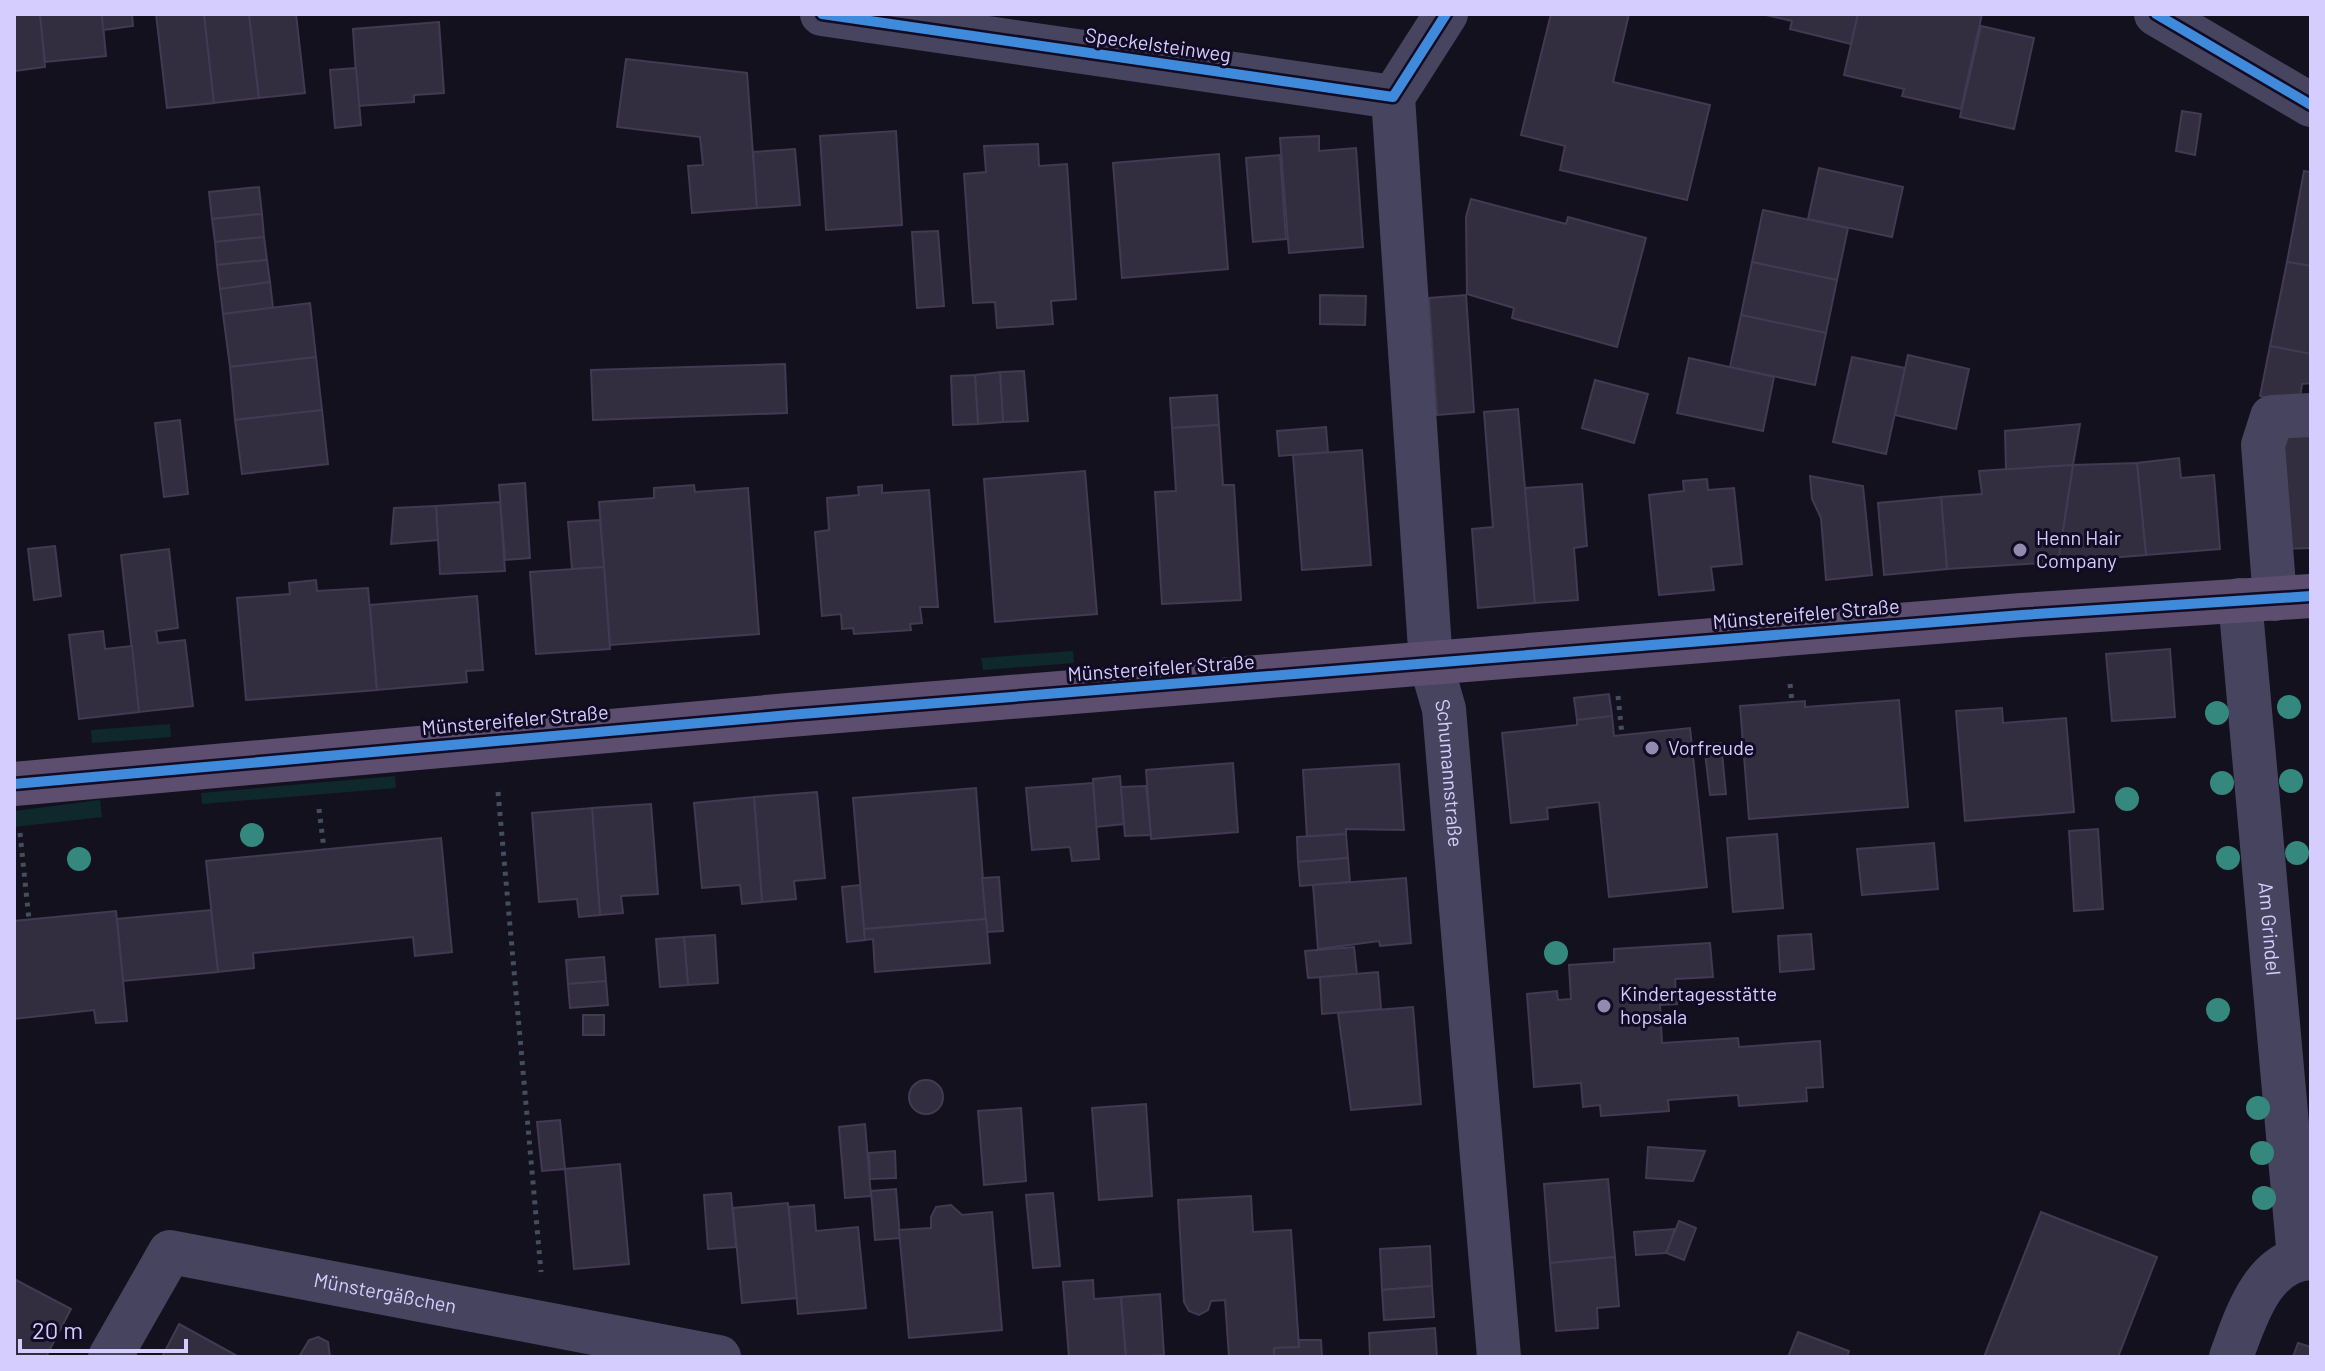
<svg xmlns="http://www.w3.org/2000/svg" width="2325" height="1371" font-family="Barlow,sans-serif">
<rect width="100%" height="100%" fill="#14111e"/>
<g fill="#0f282b">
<polygon points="1073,651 1074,663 983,670 981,658"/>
<polygon points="170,724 171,737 92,743 91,730"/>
<polygon points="395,776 396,788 202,804 201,793"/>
<polygon points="100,800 102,817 14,827 14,811"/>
</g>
<g fill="#322e40" stroke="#413a52" stroke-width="2">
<polygon points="14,14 40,14 45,67 14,71"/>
<polygon points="40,14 102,14 106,56 45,62"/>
<polygon points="102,14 132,14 133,26 103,30"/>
<polygon points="156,14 204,14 214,103 167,108"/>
<polygon points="204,14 249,14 259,98 214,103"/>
<polygon points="249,14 296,14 305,93 259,98"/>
<polygon points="1551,14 1629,14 1613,82 1710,105 1687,200 1560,170 1565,146 1521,135"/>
<polygon points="1762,14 1858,14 1851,44 1790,29 1792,21"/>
<polygon points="1858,14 1982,14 1961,109 1902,96 1904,89 1844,75"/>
<polygon points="439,22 444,93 414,95 414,102 358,106 353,29"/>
<polygon points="1981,26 2034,38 2014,129 1960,117"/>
<polygon points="626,59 747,73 757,208 692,213 688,166 703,165 700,137 617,127"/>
<polygon points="356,68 361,125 335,128 330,70"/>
<polygon points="2182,111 2201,114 2195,155 2176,151"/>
<polygon points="896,131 902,225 826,230 820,136"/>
<polygon points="1319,136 1319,151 1356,148 1363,247 1289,253 1280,138"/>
<polygon points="1038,144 1039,166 1067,164 1076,299 1051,301 1053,324 997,328 995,302 973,303 964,174 986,172 984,146"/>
<polygon points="795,149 800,205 757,208 753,152"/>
<polygon points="1219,154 1228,269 1122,278 1113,163"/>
<polygon points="1280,155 1286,239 1253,242 1246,158"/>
<polygon points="1819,168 1903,187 1892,237 1808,219"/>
<polygon points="2304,171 2311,172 2311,266 2287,262"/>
<polygon points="259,187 262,214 212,219 209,192"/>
<polygon points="1471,199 1566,224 1568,217 1646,238 1617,347 1512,318 1514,308 1467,294 1466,217"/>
<polygon points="1763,210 1848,228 1837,280 1752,262"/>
<polygon points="262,214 264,237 215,242 212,219"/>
<polygon points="938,231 944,306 917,308 912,232"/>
<polygon points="264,237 267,260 217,265 215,242"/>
<polygon points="267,260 270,282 220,289 217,265"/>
<polygon points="1752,262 1837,280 1826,333 1741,315"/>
<polygon points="2287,262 2311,266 2311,354 2270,346"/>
<polygon points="270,282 273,308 223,314 220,289"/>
<polygon points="1320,295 1366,296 1365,325 1320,324"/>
<polygon points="1466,295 1474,412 1437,415 1429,298"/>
<polygon points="310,303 316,357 230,367 223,314"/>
<polygon points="1741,315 1826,333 1815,385 1730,367"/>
<polygon points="2270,346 2311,354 2311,383 2302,384 2299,404 2260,396"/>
<polygon points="1908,355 1969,369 1956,429 1895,415"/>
<polygon points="316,357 322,410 235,420 230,367"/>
<polygon points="1852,357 1905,368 1886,454 1833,442"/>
<polygon points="1689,358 1774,377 1763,431 1677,413"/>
<polygon points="785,364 787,413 593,420 591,370"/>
<polygon points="1024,371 1028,421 1003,422 1000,372"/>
<polygon points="1000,372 1003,422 978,424 975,375"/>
<polygon points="975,375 978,424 953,425 951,376"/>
<polygon points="1595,380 1648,394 1634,443 1582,428"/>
<polygon points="1217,395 1219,425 1172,428 1170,398"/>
<polygon points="1518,409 1535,603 1478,608 1472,529 1493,527 1484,412"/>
<polygon points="322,410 328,464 242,474 235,420"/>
<polygon points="180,420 188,494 164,497 155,423"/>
<polygon points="2080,424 2073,465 2006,470 2005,431"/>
<polygon points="1219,425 1223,485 1234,485 1241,600 1162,604 1155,492 1176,491 1172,428"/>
<polygon points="1326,427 1328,452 1279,456 1277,431"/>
<polygon points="2311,433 2311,548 2281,549 2274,436"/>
<polygon points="1362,450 1371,565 1302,570 1293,455"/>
<polygon points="2179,458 2181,478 2214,475 2220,549 2146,555 2137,463"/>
<polygon points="2137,463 2146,555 2058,562 2073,465"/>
<polygon points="2073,465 2058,562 1947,569 1941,497 1982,494 1979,471"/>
<polygon points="1085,471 1097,614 995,622 984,479"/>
<polygon points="1810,476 1863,486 1872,575 1826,580 1821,518 1812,499"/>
<polygon points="1707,479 1708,490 1734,488 1742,564 1711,567 1714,590 1659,595 1649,495 1684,491 1683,481"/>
<polygon points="525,483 530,558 505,560 499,485"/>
<polygon points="1582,484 1587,546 1574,548 1578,600 1535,603 1525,488"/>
<polygon points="694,485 695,492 748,488 759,634 610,645 599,502 654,498 654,488"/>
<polygon points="882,485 882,493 929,490 938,607 920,607 922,623 910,624 911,630 854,634 853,628 842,629 841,614 822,616 815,532 829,530 827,498 859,495 858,487"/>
<polygon points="1941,497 1947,569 1884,575 1878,503"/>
<polygon points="500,502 505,571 440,574 436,506"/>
<polygon points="436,506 438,540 391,544 394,508"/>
<polygon points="600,520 604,567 572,569 568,522"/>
<polygon points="55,546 61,596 34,600 28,549"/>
<polygon points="169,549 178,628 156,631 158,643 185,640 193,706 139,712 121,555"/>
<polygon points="604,567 610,649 536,654 530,572"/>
<polygon points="316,580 317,591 368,588 377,690 246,700 237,598 290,594 289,583"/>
<polygon points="477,596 483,670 466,671 467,682 377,690 370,605"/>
<polygon points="103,631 105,649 132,646 139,712 79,719 69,635"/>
<polygon points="2170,649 2175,717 2112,721 2106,654"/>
<polygon points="1609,694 1612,716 1577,720 1574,698"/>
<polygon points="1899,700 1908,807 1749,819 1740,706 1805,701 1805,707"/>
<polygon points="2002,708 2003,723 2066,718 2074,812 1965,821 1956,711"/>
<polygon points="1612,716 1614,736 1690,728 1707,887 1609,897 1599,802 1547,808 1548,819 1511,823 1502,733 1577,725 1577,720"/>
<polygon points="1721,743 1726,794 1710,795 1704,744"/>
<polygon points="1233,763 1238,832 1151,839 1146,770"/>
<polygon points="1399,764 1404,830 1346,829 1346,834 1307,837 1303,770"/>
<polygon points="1120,776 1124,824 1096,827 1093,779"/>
<polygon points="1093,783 1099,859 1072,861 1070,847 1032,850 1026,788"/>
<polygon points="1146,786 1151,835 1125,836 1121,787"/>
<polygon points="976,788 986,919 864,929 853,798"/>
<polygon points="817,792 825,878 794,881 796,899 762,902 754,797"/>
<polygon points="754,797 762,902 742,904 740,885 702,888 694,803"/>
<polygon points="651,804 658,894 621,896 623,913 600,915 592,808"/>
<polygon points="592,808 600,915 579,917 577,899 539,902 532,813"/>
<polygon points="2098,829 2103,909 2074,911 2069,831"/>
<polygon points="1346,834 1348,858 1298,862 1297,837"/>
<polygon points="1777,834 1783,908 1733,912 1727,838"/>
<polygon points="441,838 452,952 415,956 413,937 253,953 254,968 218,972 206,861"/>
<polygon points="1934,843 1938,889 1862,895 1857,849"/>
<polygon points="1348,858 1350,882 1300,886 1298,862"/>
<polygon points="999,877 1003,931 987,932 982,878"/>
<polygon points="1406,878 1411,943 1380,946 1379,941 1318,949 1313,885"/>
<polygon points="860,885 865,940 847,942 842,887"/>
<polygon points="211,910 218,972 123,981 117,919"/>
<polygon points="116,911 127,1021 96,1023 94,1010 14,1019 14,921"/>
<polygon points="986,919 990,963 875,972 873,939 865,940 864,929"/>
<polygon points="1811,934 1814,969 1780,972 1778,936"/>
<polygon points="715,935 718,983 688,985 684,937"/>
<polygon points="684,937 688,985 660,987 656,939"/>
<polygon points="1710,943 1713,977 1675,979 1677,1004 1660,1005 1662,1043 1738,1038 1739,1047 1820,1041 1823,1087 1806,1088 1807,1101 1739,1106 1738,1095 1668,1100 1669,1111 1601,1116 1600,1105 1583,1107 1581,1083 1534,1087 1527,994 1557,991 1558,1000 1571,999 1569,965 1614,962 1614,949"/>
<polygon points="1354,947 1357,975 1308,978 1305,951"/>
<polygon points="604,957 606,981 568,984 566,960"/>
<polygon points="1378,972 1381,1009 1322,1014 1320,977"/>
<polygon points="606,981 608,1005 570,1008 568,984"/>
<polygon points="1413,1007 1421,1104 1351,1110 1338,1013"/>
<rect x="583" y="1015" width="21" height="20"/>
<circle cx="926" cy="1097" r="17"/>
<polygon points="1146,1104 1152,1196 1099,1200 1092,1108"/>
<polygon points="1021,1108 1026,1181 984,1185 978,1111"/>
<polygon points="560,1120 565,1169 542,1171 537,1122"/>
<polygon points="865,1124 871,1196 845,1198 839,1127"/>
<polygon points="1648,1147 1705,1151 1693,1181 1646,1178"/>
<polygon points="895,1151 896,1178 870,1179 869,1153"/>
<polygon points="620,1164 629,1264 574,1269 565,1169"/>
<polygon points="1608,1179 1615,1257 1550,1263 1544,1184"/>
<polygon points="896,1189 900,1238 875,1240 871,1191"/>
<polygon points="731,1193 736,1247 708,1249 704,1195"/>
<polygon points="1053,1193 1060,1266 1033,1268 1026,1195"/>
<polygon points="1251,1196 1253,1232 1291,1230 1299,1347 1274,1348 1274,1357 1229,1357 1225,1300 1211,1301 1208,1310 1199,1315 1189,1311 1184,1302 1178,1200"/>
<polygon points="788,1203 797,1298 742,1303 733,1208"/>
<polygon points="814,1205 816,1231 858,1227 866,1308 798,1314 789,1207"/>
<polygon points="951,1205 962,1215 992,1212 1002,1330 909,1338 899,1230 931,1228 931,1217 936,1207"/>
<polygon points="2041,1212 2157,1257 2118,1357 1984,1357"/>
<polygon points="1679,1221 1696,1228 1684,1260 1666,1253"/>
<polygon points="1675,1229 1666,1253 1636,1255 1634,1232"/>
<polygon points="1430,1246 1432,1286 1382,1290 1380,1249"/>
<polygon points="1615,1257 1619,1306 1597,1308 1598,1328 1556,1331 1550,1263"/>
<polygon points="14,1279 71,1309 46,1357 14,1357"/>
<polygon points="1093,1280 1094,1299 1121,1297 1126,1357 1069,1357 1063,1282"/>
<polygon points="1432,1286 1434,1317 1384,1320 1382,1290"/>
<polygon points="1160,1294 1164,1355 1126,1357 1121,1297"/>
<polygon points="179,1324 239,1357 162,1357"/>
<polygon points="1435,1328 1437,1357 1370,1357 1369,1333"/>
<polygon points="1798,1332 1849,1351 1847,1357 1788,1357"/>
<polygon points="318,1337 328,1342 330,1357 299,1357 309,1340"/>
<polygon points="1299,1340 1321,1340 1322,1357 1274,1357 1274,1348 1299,1347"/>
<polygon points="2298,1343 2311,1347 2311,1357 2293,1357"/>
</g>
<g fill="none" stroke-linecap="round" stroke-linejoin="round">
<g stroke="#424f5f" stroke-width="5" stroke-dasharray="4 6" stroke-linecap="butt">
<polyline points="1790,684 1792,702"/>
<polyline points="1618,696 1622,735"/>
<polyline points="498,792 541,1272"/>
<polyline points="319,809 324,849"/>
<polyline points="20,833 29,920"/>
</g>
<g stroke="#47445f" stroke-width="44">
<polyline points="822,14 1393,97"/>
<path id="s1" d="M 1446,14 L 1393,97 L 1431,664 L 1444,709 L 1499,1357"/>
<polyline points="2156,14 2311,105"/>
<polyline points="2275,599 2263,445 2272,417 2311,415"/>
<path id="s2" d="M 2240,600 L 2299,1258"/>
<path id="s3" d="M 110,1357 L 170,1252 L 719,1357"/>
<path d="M 2231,1357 C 2245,1320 2262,1259 2311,1258"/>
</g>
<polyline stroke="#5d4e70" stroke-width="44" points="14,784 789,715 2022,615 2311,596"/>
<g stroke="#110c23" stroke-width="15">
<g id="cycleway">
<polyline points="822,14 1393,97 1446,14"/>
<polyline points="2156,14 2311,105"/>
<polyline points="14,784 789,715 2022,615 2311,596"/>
</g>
</g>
<use href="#cycleway" stroke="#408adc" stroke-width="10"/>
</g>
<g fill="#34887e">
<circle cx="2289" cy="707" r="12"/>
<circle cx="2217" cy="713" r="12"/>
<circle cx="2291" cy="781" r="12"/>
<circle cx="2222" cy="783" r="12"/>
<circle cx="2127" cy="799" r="12"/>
<circle cx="252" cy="835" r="12"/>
<circle cx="2297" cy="853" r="12"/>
<circle cx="2228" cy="858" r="12"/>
<circle cx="79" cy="859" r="12"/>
<circle cx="1556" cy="953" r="12"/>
<circle cx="2218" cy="1010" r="12"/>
<circle cx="2258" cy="1108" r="12"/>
<circle cx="2262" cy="1153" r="12"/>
<circle cx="2264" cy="1198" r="12"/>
</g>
<g fill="#928bb0" stroke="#110c23" stroke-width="3">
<circle cx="2020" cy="550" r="8"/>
<circle cx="1652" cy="748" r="8"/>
<circle cx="1604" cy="1006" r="8"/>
</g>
<g text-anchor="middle" stroke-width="6" stroke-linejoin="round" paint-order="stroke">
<g font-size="20" fill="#d6cdff" stroke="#110c23">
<text transform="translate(1158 45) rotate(8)" y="7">Speckelsteinweg</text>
<text transform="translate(1806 614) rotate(-5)" y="7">Münstereifeler Straße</text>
<text transform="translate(1161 668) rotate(-4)" y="7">Münstereifeler Straße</text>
<text transform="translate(515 720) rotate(-5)" y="7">Münstereifeler Straße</text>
<text dy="7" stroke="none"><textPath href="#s1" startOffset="778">Schumannstraße</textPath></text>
<text dy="7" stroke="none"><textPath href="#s2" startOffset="330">Am Grindel</textPath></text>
<text dy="7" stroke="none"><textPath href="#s3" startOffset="340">Münstergäßchen</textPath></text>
</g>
<g font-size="20" fill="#d6cdff" stroke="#110c23" text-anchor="start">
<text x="2036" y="545">Henn Hair<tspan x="2036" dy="23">Company</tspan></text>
<text x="1668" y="755">Vorfreude</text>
<text x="1620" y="1001">Kindertagesstätte<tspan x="1620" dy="23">hopsala</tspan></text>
</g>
</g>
<rect width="2325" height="1371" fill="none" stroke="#d6cdff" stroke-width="32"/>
<path d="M20 1339v12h166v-12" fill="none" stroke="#d6cdff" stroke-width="4"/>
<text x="32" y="1339" font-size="24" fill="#d6cdff" stroke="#110c23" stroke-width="6" paint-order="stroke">20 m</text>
</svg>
